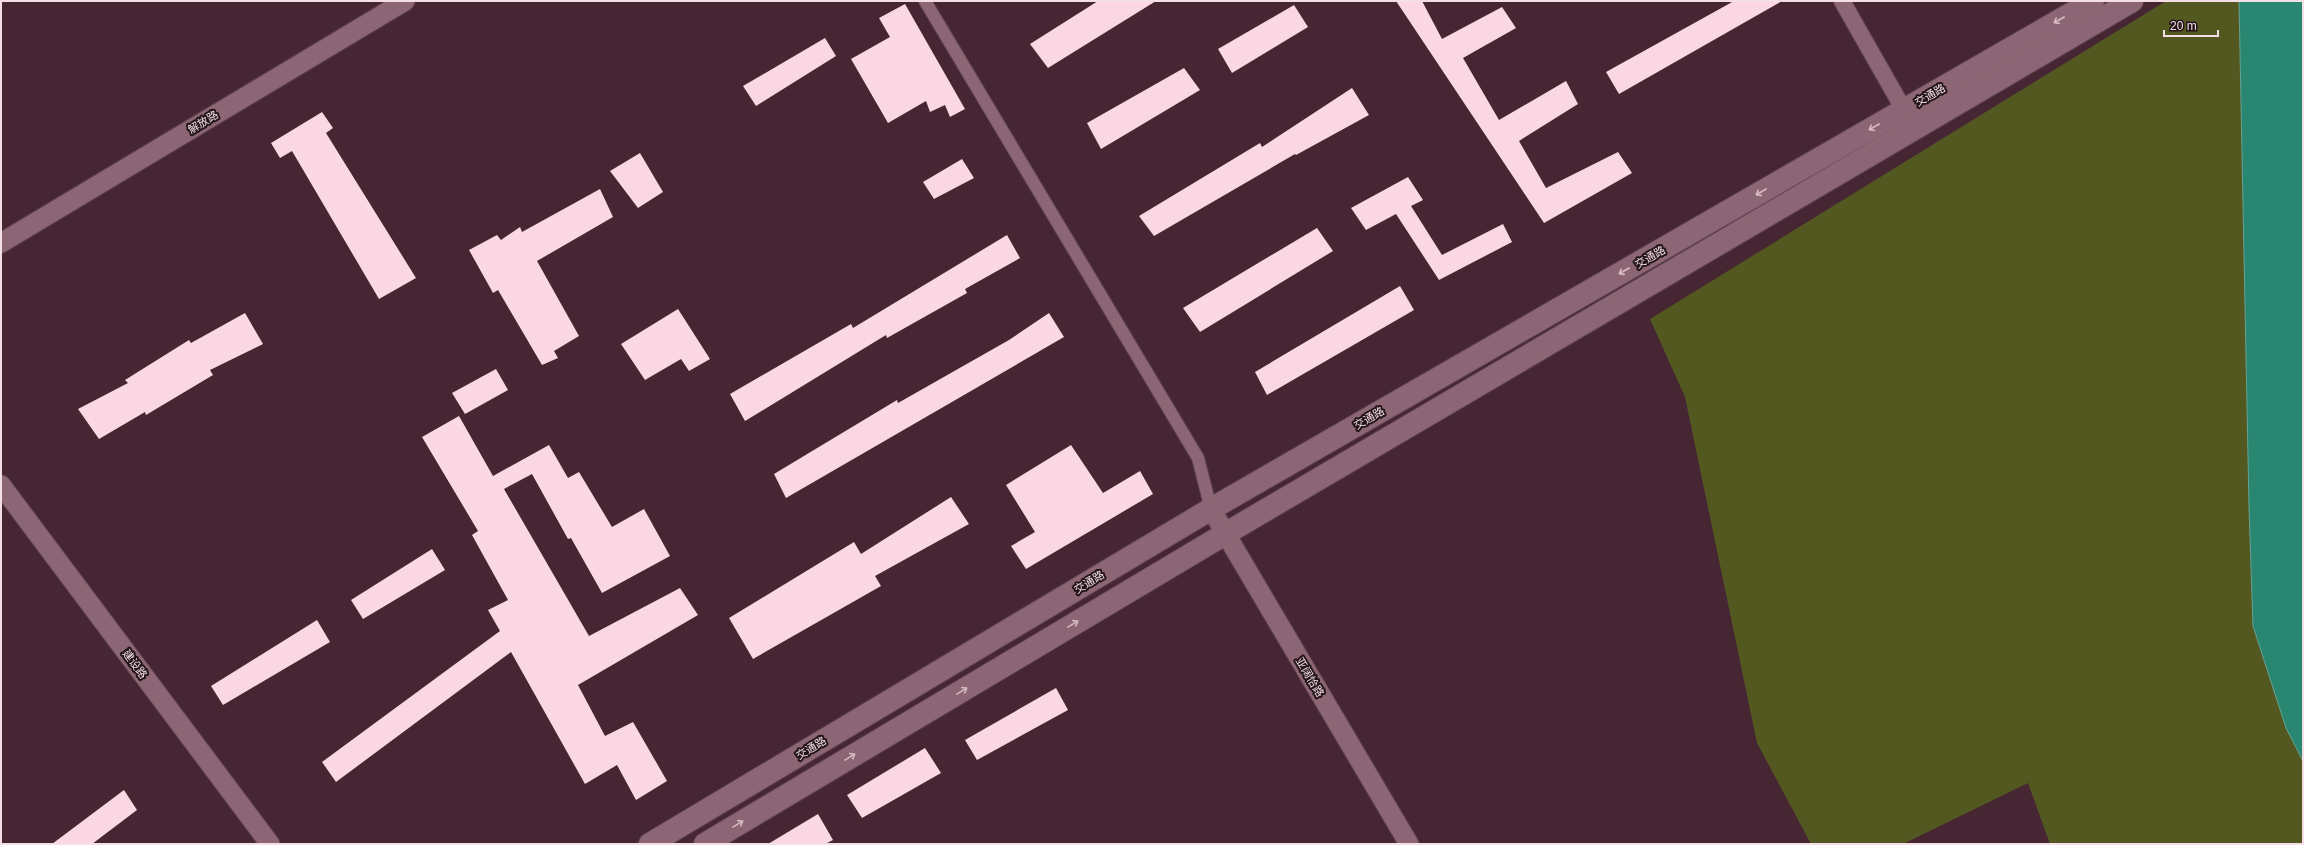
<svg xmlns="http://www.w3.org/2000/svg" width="2304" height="845" font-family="Helvetica,'Noto Sans SC',sans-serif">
<rect width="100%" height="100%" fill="#472634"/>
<polygon fill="#535820" points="2166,1 2303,1 2303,844 2050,844 2028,783 1903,844 1811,844 1757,743 1685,397 1650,319"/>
<polygon fill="#298771" stroke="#66a194" points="2239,1 2303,1 2303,761 2286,728 2253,626 2249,507"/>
<g fill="#fbd7e4">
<polygon points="1098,1 1156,1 1048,68 1030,44"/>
<polygon points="1396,1 1422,1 1442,39 1502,7 1516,28 1463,58 1499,120 1566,81 1578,104 1519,141 1546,188 1618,152 1632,173 1544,223"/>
<polygon points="1734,1 1782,1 1619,94 1606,72"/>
<polygon points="905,4 965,109 950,117 945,105 930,112 926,101 888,123 851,59 890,37 879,18"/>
<polygon points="1294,5 1308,27 1232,73 1218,49"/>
<polygon points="825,38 836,56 756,106 743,86"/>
<polygon points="1184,68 1200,90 1101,149 1087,123"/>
<polygon points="1352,88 1369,115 1296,155 1295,154 1154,236 1139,216 1260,143 1262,147"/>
<polygon points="322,112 333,128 326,133 416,278 379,299 292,151 280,158 271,143"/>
<polygon points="640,153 663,192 638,208 610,171"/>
<polygon points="962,159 974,178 934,199 923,182"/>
<polygon points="1408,177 1423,200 1411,206 1442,255 1503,224 1512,242 1439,280 1396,214 1366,230 1351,208"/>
<polygon points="600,189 613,217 537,261 579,336 554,351 558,358 542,365 498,290 493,293 469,250 497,235 501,240 520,227 522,232"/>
<polygon points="1317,228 1333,251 1200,332 1183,308"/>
<polygon points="1007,235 1020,258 965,289 967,293 887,338 886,335 745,421 730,394 851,324 853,328"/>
<polygon points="1400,286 1414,310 1267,395 1255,372"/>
<polygon points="678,309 710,359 689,371 681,359 645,380 621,344"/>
<polygon points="245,313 263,344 210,370 213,375 146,415 145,412 99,439 78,409 128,383 125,380 189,340 191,343"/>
<polygon points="1049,313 1064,337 786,498 774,474 897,400 898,403 1009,340"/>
<polygon points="496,369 508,390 465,414 452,393"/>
<polygon points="459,416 493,476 549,445 568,478 579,472 612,527 644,509 670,556 602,593 571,538 568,539 532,474 504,489 589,636 680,588 698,615 578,685 605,736 633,722 667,781 636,800 617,765 585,784 511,652 336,782 322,762 500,631 488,610 508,600 472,535 478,531 422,437"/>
<polygon points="1071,445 1103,493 1140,471 1153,494 1026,569 1011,546 1035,532 1006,485"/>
<polygon points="951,497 969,524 875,576 881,586 753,659 729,618 854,542 861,554"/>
<polygon points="432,549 445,570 363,619 351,600"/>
<polygon points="317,620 330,642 223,705 211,686"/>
<polygon points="1056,688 1068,710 977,760 965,740"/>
<polygon points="925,748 941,773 862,818 847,795"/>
<polygon points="124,790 137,810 92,844 52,844"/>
<polygon points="818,814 833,840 825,844 768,844"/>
</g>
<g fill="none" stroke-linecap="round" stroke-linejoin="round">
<g stroke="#604350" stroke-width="14">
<polyline id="pedestrian" points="925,1 1198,458 1211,509"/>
</g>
<g stroke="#604350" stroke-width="18">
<polyline id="minor" points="1842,1 1904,110"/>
</g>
<g stroke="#604350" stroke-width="21">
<g id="tertiary">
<polyline points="1,243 405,1"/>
<polyline points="1,485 270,844"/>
<polyline points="1211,509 1409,844"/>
</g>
</g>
<g stroke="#604350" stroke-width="24">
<g id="secondary">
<polyline points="650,844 1211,509 2093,1"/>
<polyline points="705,844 1225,534 2132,1"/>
</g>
</g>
<use href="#pedestrian" stroke="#8d6675" stroke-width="12"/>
<use href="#minor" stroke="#8d6675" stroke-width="16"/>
<use href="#tertiary" stroke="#8d6675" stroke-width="19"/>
<use href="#secondary" stroke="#8d6675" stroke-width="22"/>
</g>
<defs><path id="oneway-shaft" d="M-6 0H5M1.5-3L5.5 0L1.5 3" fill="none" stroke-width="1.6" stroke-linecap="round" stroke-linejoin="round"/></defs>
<g stroke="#d6bac4">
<use href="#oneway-shaft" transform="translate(2059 20) rotate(150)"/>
<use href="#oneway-shaft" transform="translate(1874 127) rotate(150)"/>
<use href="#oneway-shaft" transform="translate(1761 192) rotate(150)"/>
<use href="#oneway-shaft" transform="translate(1624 271) rotate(150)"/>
<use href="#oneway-shaft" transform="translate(1073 624) rotate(-31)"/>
<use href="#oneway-shaft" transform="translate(962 691) rotate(-31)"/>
<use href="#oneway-shaft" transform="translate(850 757) rotate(-31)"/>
<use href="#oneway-shaft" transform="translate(738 824) rotate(-31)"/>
</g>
<g text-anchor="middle" stroke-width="4" stroke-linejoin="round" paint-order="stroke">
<g font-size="11" fill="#f5dee6" stroke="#23141a">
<text transform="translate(1930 95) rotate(-30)" y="4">交通路</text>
<text transform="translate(203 122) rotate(-31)" y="4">解放路</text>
<text transform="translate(1650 257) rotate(-30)" y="4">交通路</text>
<text transform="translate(1369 418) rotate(-30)" y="4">交通路</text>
<text transform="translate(1089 582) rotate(-31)" y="4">交通路</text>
<text transform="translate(135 664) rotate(53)" y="4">建设路</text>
<text transform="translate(1310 677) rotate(59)" y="4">亚阔恰路</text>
<text transform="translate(811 748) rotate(-31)" y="4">交通路</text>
</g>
</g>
<rect width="2304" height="845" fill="none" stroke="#f5dee6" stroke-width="4"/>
<path d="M2164 30v6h54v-6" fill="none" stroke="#f5dee6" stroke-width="2"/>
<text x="2170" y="30" font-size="12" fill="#f5dee6" stroke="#23141a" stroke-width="3" paint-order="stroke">20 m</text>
</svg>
